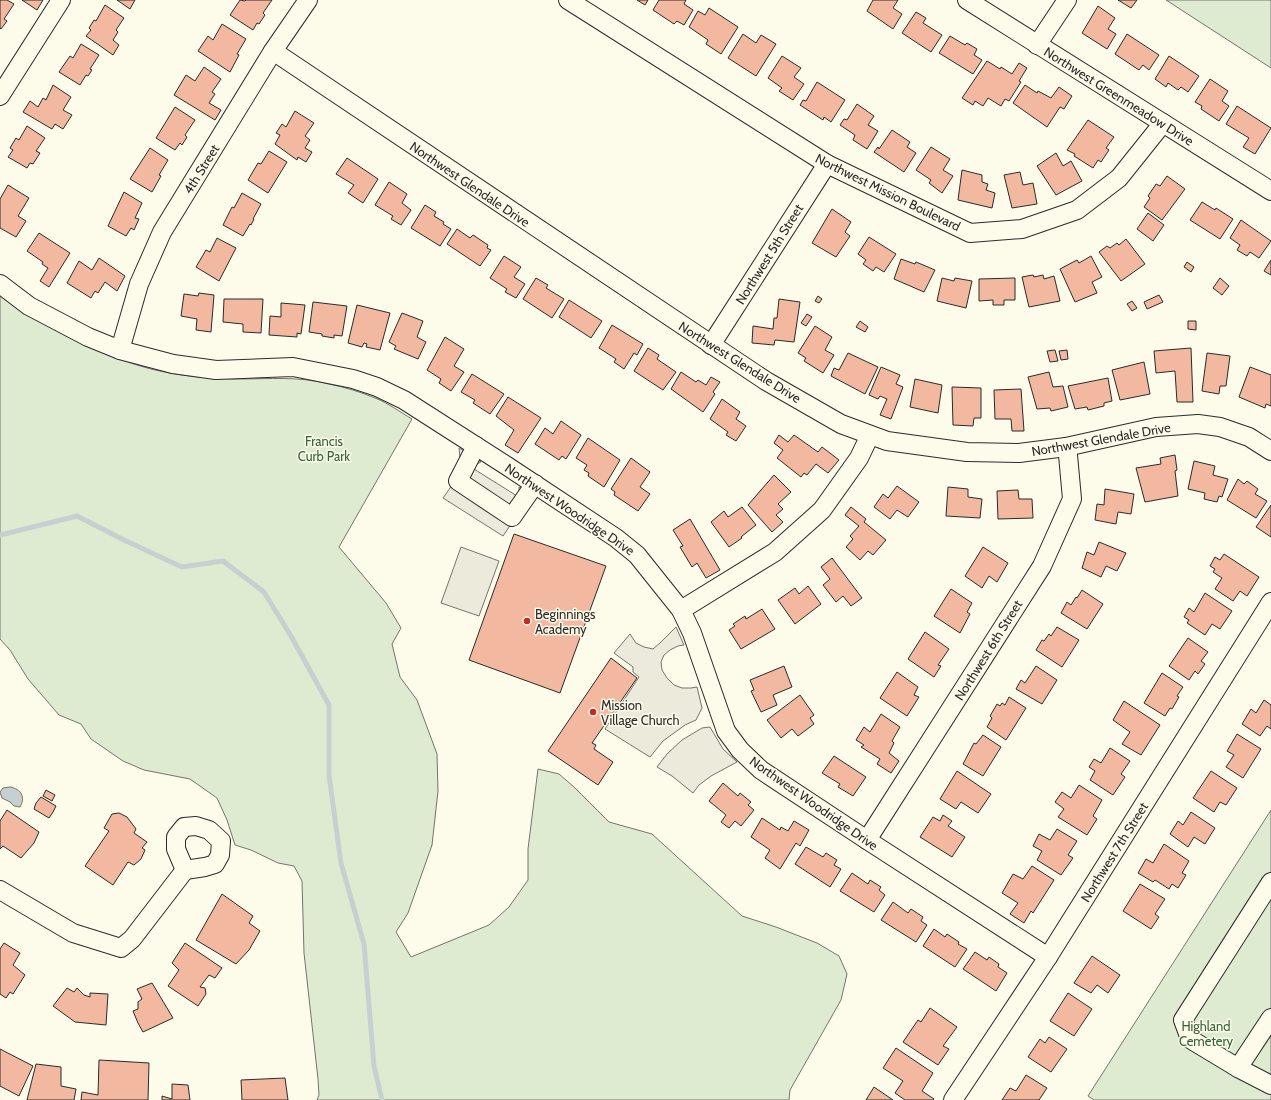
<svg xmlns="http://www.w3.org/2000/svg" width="1271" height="1100" font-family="Cabin,sans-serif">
<rect width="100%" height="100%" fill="#fdfbea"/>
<g fill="#deebd1" stroke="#74746e">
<polygon points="1166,0 1271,0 1271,68"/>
<path d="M 0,294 C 49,323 96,355 151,369 C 180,376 209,379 238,379 C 269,379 299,376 329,384 C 344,387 361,392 375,398 C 388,403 400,412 412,419 L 339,547 L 386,603 L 401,628 L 392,644 L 400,677 L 417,700 L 437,754 L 438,791 L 432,845 L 408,913 L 396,932 L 411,957 L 489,925 L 509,907 L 528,880 L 528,849 L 538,769 L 559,774 L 574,787 L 609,822 L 652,834 L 742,916 L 776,927 L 817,943 L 839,956 L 847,974 L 841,1000 L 790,1090 L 789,1100 L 317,1100 L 319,1095 L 318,1079 L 304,953 L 302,881 L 294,866 L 278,863 L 251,850 L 235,845 L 227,820 L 217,798 L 190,779 L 144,770 L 123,761 L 91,739 L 81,724 L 59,715 L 28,679 L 10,650 L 0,639 Z"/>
<polygon points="1271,810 1271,1100 1094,1100 1088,1096"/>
</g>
<g fill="#eceadb" stroke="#74746e">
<polygon points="459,448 481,462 477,464 474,469 517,496 519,493 519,487 537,497 520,511 503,536 443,498 455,481 460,458"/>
<polygon points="461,547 499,561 479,616 441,603"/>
<polygon points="676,627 684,645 678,646 670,650 664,655 661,662 662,670 667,678 674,685 682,688 691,688 697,687 702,708 696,720 685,725 663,741 650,757 605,729 639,677 633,672 633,667 614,653 630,634 636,643 644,647 653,649 660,643"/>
<polygon points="710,727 723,749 737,762 711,776 699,785 693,793 672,776 657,767 667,754 682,740 702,728"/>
</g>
<path fill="#c7d0d0" stroke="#74746e" d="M 10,787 C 21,789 26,797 20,807 L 14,806 L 10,802 L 2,798 L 0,792 L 3,788 Z"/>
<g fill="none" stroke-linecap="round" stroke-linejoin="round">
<polyline stroke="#c7d0d0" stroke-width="5" points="0,535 77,516 124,540 182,567 223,561 264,592 291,636 329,705 329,775 341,863 364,944 374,1066 382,1100"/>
</g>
<g fill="#f2b8a0" stroke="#2b2b2b">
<polygon points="0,0 7,0 14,4 4,19 7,21 1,29 0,28"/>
<polygon points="22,0 43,0 37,10"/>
<polygon points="117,0 135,0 130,9"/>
<polygon points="240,0 245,1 246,0 272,0 263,13 265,15 259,24 257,23 253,30 230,15"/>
<polygon points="637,0 648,0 645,5"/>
<polygon points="659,0 686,0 684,4 693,10 684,25 677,21 674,24 653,10"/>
<polygon points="873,0 898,0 893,8 902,14 893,29 867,11"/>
<polygon points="1118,0 1137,0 1131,8"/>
<polygon points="105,5 124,18 116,30 118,32 113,40 119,45 113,55 86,36 91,30 89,28 94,20 96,21"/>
<polygon points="1098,6 1115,18 1108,29 1116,34 1107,49 1082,33"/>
<polygon points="709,8 738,27 721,54 706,44 708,40 689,27 698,11 705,15"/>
<polygon points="916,12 926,18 923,23 942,35 931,52 902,33"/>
<polygon points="222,24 246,39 237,54 239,55 230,72 198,51 208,36 213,40"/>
<polygon points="743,34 756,43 761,35 776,44 756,76 728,58"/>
<polygon points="1127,34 1159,55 1149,70 1143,65 1139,70 1115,54"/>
<polygon points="950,36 965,45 967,43 977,49 974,55 982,60 973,74 939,53"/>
<polygon points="81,44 99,55 90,69 92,70 88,76 86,75 80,85 59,72 70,56 73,58"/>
<polygon points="782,56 801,68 794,77 804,84 793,100 779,91 782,88 768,78"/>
<polygon points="1169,56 1199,76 1188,92 1181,87 1178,90 1168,83 1166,87 1155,79"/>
<polygon points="987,61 1000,69 1001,67 1012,74 1019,63 1027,68 1019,81 1021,82 1009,101 1005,99 1001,106 988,98 983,106 975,101 973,105 962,98"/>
<polygon points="204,67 221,79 212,92 215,94 209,103 221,110 215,120 174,95 186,75 195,81"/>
<polygon points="1210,79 1228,91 1222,101 1229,106 1219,121 1201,109 1202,106 1195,102"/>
<polygon points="817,82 845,100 831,122 824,117 823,120 800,105 803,100 806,101"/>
<polygon points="53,85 71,97 63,110 72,115 63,129 55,124 52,129 23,112 30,101 38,107 43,98 46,100"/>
<polygon points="1025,85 1037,93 1038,91 1051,98 1059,87 1072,96 1064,109 1060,107 1047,127 1013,103"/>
<polygon points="857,104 874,116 868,125 878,131 867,149 853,140 855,135 840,125 844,119 847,120"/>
<polygon points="1237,106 1271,128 1255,154 1243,147 1249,138 1226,124"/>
<polygon points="175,107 195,120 185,135 187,137 182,145 180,143 175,150 156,138"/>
<polygon points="295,111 314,123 305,136 310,140 305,148 312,152 306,162 298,157 297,160 275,144 280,135 276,133 282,124 286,127"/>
<polygon points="1088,120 1114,137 1106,148 1109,150 1101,162 1098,160 1093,168 1074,156 1075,154 1067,150"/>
<polygon points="27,126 45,138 36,151 40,153 33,164 30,163 27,168 8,157 13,150 10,148 16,138 19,140"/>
<polygon points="892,130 910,142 907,147 916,153 904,172 874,152 878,147 879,149"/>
<polygon points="931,147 950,159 943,170 953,176 942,193 929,183 931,180 916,170"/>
<polygon points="150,148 168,160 159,175 161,176 152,192 130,179"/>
<polygon points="269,151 287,162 268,193 248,180 258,163 261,164"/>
<polygon points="1056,153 1063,166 1071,161 1082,181 1056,195 1037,166"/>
<polygon points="347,158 378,179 363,203 348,193 354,185 336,174"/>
<polygon points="962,170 982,175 982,182 988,184 986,190 995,193 992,208 958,200"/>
<polygon points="1020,172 1023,185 1033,183 1037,204 1012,208 1004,175"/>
<polygon points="1167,176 1185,189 1162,220 1144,207 1150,198 1148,196 1156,184 1160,186"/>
<polygon points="389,182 407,194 402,203 411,210 401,225 391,219 393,216 375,205"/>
<polygon points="8,185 29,198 18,216 26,221 16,237 0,228 0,199"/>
<polygon points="124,192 142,203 135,218 139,219 134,230 131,228 126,236 108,226"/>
<polygon points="242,193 261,204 253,219 254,219 251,225 250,224 243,236 223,225 232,207 234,208"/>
<polygon points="1202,202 1215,210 1216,208 1233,219 1220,239 1190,220"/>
<polygon points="425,205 436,212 434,216 444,222 443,224 451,229 440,246 411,228"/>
<polygon points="832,209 851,222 845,232 850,236 836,257 812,243"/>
<polygon points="1148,213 1164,225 1153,241 1137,229"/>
<polygon points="1241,220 1271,241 1259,258 1250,252 1247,256 1237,250 1240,245 1230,238"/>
<polygon points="457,229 470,238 473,235 488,245 487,248 491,250 480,266 447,244"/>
<polygon points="39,233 70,253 49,287 40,281 48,268 42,264 43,262 27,251"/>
<polygon points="869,237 896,254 884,272 876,267 873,271 863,264 866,260 858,254"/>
<polygon points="217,238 236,248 219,281 196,267 206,250 210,252"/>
<polygon points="1126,239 1145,264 1121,281 1099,252 1107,246 1110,248 1117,243 1119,245"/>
<polygon points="504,256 521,267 514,277 525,284 516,298 505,292 507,289 490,278"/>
<polygon points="1091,256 1102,277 1092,282 1097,293 1075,302 1060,269 1077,260 1079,263"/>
<polygon points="99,258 125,276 117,291 105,282 98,293 95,291 91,298 67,283 79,261 92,270"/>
<polygon points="901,259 915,264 916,262 935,270 924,292 894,279"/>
<polygon points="1271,260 1271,275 1264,271"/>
<polygon points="1187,262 1194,267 1191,272 1184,267"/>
<polygon points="1033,275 1034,277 1043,275 1044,279 1054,276 1060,301 1029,307 1022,277"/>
<polygon points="536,278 548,285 546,288 564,299 552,318 523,299"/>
<polygon points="942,278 954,281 955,278 972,281 966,308 937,301"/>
<polygon points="1015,278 1015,300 1004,300 1004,305 993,305 993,300 979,301 979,279"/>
<polygon points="1220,278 1229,286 1222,295 1213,288"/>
<polygon points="199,293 214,295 211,332 196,330 197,319 181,316 184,294 198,296"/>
<polygon points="1159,295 1163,302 1147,309 1144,302"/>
<polygon points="818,296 822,299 819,303 815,301"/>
<polygon points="224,299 263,299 261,333 243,332 243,324 223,322"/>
<polygon points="779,299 800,302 794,342 775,340 774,345 752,343 753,326 773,329 774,318 777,318"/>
<polygon points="569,300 602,321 591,338 559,317"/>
<polygon points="1132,301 1137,308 1132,311 1127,304"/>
<polygon points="313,302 347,306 342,336 334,335 334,338 322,336 322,334 309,332"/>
<polygon points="281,303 305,305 301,334 297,333 297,337 269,335 270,316 281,317"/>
<polygon points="357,305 390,313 380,350 366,347 367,344 364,343 362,347 348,343"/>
<polygon points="402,313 423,321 417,337 426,342 418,359 394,349 396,346 389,342"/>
<polygon points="807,314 812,317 806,326 801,323"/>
<polygon points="860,321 868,327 865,332 856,327"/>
<polygon points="1188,321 1196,321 1196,330 1188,329"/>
<polygon points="612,325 643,344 637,355 634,353 624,369 614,362 616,359 599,348"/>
<polygon points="815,326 832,337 825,350 834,355 823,373 804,361 806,358 798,353"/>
<polygon points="445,337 464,349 454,366 464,372 451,391 439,383 441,379 427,370"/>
<polygon points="648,348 659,355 657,359 676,372 663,390 634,371"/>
<polygon points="1191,348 1193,402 1177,402 1175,371 1156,373 1154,351"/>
<polygon points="1055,350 1058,361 1050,362 1047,351"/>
<polygon points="1067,350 1068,359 1061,360 1059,351"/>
<polygon points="848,353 878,367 865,394 831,376 834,368 839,370"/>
<polygon points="1207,353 1230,356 1226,386 1220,386 1219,394 1202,391"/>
<polygon points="1144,362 1150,394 1120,400 1112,370"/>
<polygon points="881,367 900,375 896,384 903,387 891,419 880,415 887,399 880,396 878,399 869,395"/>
<polygon points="1250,367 1271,375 1271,406 1266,404 1265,408 1239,397"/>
<polygon points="681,372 696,382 698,380 706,385 711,377 720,382 713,392 715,394 703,412 671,389"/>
<polygon points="1049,372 1053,387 1063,386 1068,407 1051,411 1050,408 1037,409 1028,377"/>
<polygon points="472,374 504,394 490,414 473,403 475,400 461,392"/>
<polygon points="1108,378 1112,401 1104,403 1104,406 1088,410 1087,407 1075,409 1068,386"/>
<polygon points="915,379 942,385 938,413 910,407"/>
<polygon points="952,387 981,388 981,418 974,418 973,426 953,425"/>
<polygon points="1021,389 1024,431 1012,431 1011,419 995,419 994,390"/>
<polygon points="508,397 541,418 518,453 505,445 514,430 496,416"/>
<polygon points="722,399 740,412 736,419 746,426 736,441 726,435 728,432 710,419"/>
<polygon points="561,421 581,435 566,459 562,456 559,460 535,444 545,428 553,434"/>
<polygon points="779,435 788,442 794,435 818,452 822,447 839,460 828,473 816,464 807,475 804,473 801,477 777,458 783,450 774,443"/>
<polygon points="588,438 620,460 604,487 588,476 589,473 584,470 587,465 576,458"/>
<polygon points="1175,455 1177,470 1175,471 1178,496 1145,502 1136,468 1161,464 1160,458"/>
<polygon points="631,458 650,472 640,487 650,494 638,511 614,495 615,492 611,489"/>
<polygon points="1194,461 1215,466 1213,475 1228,479 1222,497 1219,496 1217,502 1204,499 1205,493 1188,489"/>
<polygon points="774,475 791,492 778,504 783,509 776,515 783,522 772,532 748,505"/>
<polygon points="1238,479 1244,484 1247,481 1258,489 1255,494 1267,501 1256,518 1227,500"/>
<polygon points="897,486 919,502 908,517 897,510 890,519 874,507 883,494 888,498"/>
<polygon points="948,487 968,489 968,497 982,499 980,518 946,516"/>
<polygon points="1105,489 1134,494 1131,514 1118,512 1116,524 1095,520 1097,504 1104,505"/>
<polygon points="1018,490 1019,499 1032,499 1033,518 998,519 997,491"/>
<polygon points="1271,505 1271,537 1256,527"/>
<polygon points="742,507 756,525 741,537 742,538 729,547 711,522 724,511 728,517"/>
<polygon points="851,507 866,519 864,522 886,540 873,555 868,551 860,560 846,547 853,539 850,536 859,526 845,515"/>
<polygon points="690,519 720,570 706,578 697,563 692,567 680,547 683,546 673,530"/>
<polygon points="514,534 606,566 560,693 469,660"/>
<polygon points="1099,542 1126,553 1117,571 1106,566 1101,577 1082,568 1087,552 1094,555"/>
<polygon points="983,547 1008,563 997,582 989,576 982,588 965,576"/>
<polygon points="1224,554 1259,577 1247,596 1240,591 1233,601 1215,589 1222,578 1213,572 1215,569 1210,566 1215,557 1220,560"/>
<polygon points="832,558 862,598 851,606 843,596 836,602 823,585 830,579 821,567"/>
<polygon points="808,586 821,604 795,624 778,600 795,588 799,594"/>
<polygon points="951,589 972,603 967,612 970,614 960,633 934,616"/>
<polygon points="1082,590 1103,604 1087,629 1061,613 1067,602 1071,605 1076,597 1077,598"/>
<polygon points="1205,593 1232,611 1220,629 1212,624 1205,635 1187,623 1189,620 1184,617 1189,608 1194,612"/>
<polygon points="762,609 775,629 741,649 729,630 735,626 733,624 745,616 746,619"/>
<polygon points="1057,627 1079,640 1062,667 1036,650 1042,640 1044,641 1049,634 1051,636"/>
<polygon points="925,632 949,649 938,665 941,666 934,677 908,659"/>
<polygon points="1188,638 1208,652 1201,661 1205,664 1198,674 1195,671 1189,680 1169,666"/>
<polygon points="611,658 637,678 592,743 596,745 594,749 613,762 598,785 548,751"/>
<polygon points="784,666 792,687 773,695 777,705 761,712 751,691 754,690 750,680"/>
<polygon points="1036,666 1057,680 1042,704 1016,689 1021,680 1025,683"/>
<polygon points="897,672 918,687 914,695 919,697 907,716 880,698"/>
<polygon points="1162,673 1183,687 1177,696 1179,697 1172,709 1170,708 1165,716 1144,703"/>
<polygon points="800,695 814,715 810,718 814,724 798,736 792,729 781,738 767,720"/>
<polygon points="1009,697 1026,708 1006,740 987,727 992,718 990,716 997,704 1000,706 1002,703 1005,705"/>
<polygon points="1264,700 1271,705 1271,729 1267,726 1260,736 1242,724 1251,709 1256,713"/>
<polygon points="1124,701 1160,725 1141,755 1122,744 1130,732 1113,720"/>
<polygon points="881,714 900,727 892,741 894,743 889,753 899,761 891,773 877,764 880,759 861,747 864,745 856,740 864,727 870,732"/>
<polygon points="1237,734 1261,749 1243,778 1226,767 1234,755 1227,751"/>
<polygon points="983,735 1001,747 983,776 963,764 974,743 976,744"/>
<polygon points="1110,748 1130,761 1121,774 1125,777 1113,795 1090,780 1095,771 1089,767 1094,759 1101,763"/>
<polygon points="834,756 866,777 853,796 838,787 840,784 822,773"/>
<polygon points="957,771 991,794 978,813 961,802 956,809 940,799"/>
<polygon points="1211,771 1237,788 1226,805 1220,802 1214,812 1193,798"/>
<polygon points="723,783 738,796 740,793 751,802 748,805 754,810 741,826 735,821 729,828 721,822 726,815 709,801"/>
<polygon points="1079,785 1102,800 1093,816 1097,819 1087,835 1058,817 1064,809 1055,802 1062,792 1071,798"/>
<polygon points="46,790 55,795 52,801 43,796"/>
<polygon points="41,797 56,806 53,812 49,818 34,809 36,803"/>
<polygon points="7,810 39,832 34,843 21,858 3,846 0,849 0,821"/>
<polygon points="1191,812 1215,828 1205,844 1194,837 1188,847 1170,834 1178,821 1183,825"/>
<polygon points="119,813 127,817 136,829 134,833 147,842 142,848 145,850 141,859 134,865 128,862 113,885 85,866 109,831 104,828 112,814"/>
<polygon points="943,815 952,821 948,826 965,837 952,857 920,837 933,817 940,821"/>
<polygon points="762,818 780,830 781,827 788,831 794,821 809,830 800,846 796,843 780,869 765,858 770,850 751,837"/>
<polygon points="1057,829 1077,841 1068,855 1073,858 1061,875 1037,860 1042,851 1033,846 1039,834 1050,840"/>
<polygon points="1164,844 1189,861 1182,873 1186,875 1178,888 1172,884 1169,889 1155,880 1153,882 1138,873 1146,859 1153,863"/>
<polygon points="806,847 823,857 826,853 837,860 834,865 841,869 830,887 795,864"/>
<polygon points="1032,866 1054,880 1033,913 1031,911 1024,923 1010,914 1018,903 1002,893 1013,874 1023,879"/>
<polygon points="852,873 868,884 870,880 881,887 879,890 885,895 874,912 840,891"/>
<polygon points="1140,884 1165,899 1155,914 1159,917 1151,929 1123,911"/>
<polygon points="222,894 253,916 249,923 260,931 249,950 236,964 196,940"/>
<polygon points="893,902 908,913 911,909 923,917 921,921 927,925 916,942 881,920"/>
<polygon points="934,929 945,937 947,934 959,942 958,944 967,949 955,967 923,946"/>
<polygon points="4,943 20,953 13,965 25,975 13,994 10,992 6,998 0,994 0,949"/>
<polygon points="185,943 222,968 215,978 209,975 200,987 205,988 206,994 198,1006 168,986 179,970 172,963"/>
<polygon points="975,952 987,960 989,957 999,964 998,967 1007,973 996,991 963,969"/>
<polygon points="1092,956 1120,975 1108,993 1097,985 1091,993 1074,983"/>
<polygon points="152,983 173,1018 143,1032 138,1023 133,1011 138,1009 138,1002 142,999 137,989"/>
<polygon points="67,988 74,992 77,988 84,995 90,997 90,993 108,994 106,1025 75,1022 53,1006"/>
<polygon points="1068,993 1092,1009 1074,1036 1050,1021"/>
<polygon points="930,1008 957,1027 943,1046 949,1049 938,1065 903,1042 918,1020 921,1022"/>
<polygon points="1049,1037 1067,1049 1051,1072 1028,1057 1040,1039 1045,1043"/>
<polygon points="896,1048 933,1073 922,1091 934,1099 933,1100 905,1100 895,1093 903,1081 883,1068"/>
<polygon points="0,1049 33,1066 19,1096 0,1086"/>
<polygon points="99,1060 149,1063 148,1100 81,1100 82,1092 98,1095"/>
<polygon points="36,1064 61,1067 61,1086 76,1089 74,1100 27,1100"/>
<polygon points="1026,1075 1047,1088 1039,1100 1002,1100 1010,1088 1016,1091"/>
<polygon points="285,1078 288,1100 242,1100 241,1080"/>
<polygon points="172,1084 188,1085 190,1100 162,1100 162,1096 172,1099"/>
<polygon points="874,1087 893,1100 866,1100"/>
</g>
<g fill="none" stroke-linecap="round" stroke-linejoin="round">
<g stroke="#2b2b2b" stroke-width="20">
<g id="minor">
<polyline points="568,0 827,164 970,233 1022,229 1077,210 1119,178 1163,123"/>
<polyline points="967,0 1271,191"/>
<polyline points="1037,45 1067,0"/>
<polyline points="273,51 766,381 841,424 887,441 967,452 1019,453 1066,447 1156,427 1198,424 1220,427 1249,437 1271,451"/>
<polyline points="0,96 61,0"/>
<polyline points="0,284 29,306 88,337 120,350 173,364 216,370 293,367 353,379 377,387 404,400 507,466 616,538 637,555 681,610 692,633 726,731 740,750 761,770 867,840 1048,957"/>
<polyline points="711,345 827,164"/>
<polyline points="120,350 139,284 162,232 273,51 308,0"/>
<polyline points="476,446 458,481 512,517 535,484"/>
<polyline points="681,610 775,552 822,510 859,458 870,435"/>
<polygon points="196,826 209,830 221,841 220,855 215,864 205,867 185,870 176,849 176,837 184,827"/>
<polyline points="867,840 1042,566 1072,499 1068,455 1066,447"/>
<polyline points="1271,882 1183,1020 1190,1039 1238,1068 1271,1085"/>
<polyline points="0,890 73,933 121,948 132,939 185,870"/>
<polyline points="1238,1068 1271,1018"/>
<polyline points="953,1100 1048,957 1271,602"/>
</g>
</g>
<use href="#minor" stroke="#fdfbea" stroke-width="18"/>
</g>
<g fill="#c62828" stroke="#fdfbea" stroke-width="1.5">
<circle cx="527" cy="621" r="4"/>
<circle cx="593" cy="712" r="4"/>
</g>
<g text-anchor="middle" stroke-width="3" stroke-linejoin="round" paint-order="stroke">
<g font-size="13" fill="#2b2b2b" stroke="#fdfbea">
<text transform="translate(1119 96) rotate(32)" y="5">Northwest Greenmeadow Drive</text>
<text transform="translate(201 169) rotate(-58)" y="5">4th Street</text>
<text transform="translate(470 184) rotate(34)" y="5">Northwest Glendale Drive</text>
<text transform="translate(888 192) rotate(26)" y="5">Northwest Mission Boulevard</text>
<text transform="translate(769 254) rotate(-58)" y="5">Northwest 5th Street</text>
<text transform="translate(740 362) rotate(32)" y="5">Northwest Glendale Drive</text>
<text transform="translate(1101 439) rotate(-10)" y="5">Northwest Glendale Drive</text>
<text transform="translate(570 509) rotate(34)" y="5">Northwest Woodridge Drive</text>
<text transform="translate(988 650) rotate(-58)" y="5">Northwest 6th Street</text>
<text transform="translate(814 803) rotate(35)" y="5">Northwest Woodridge Drive</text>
<text transform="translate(1114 852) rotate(-58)" y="5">Northwest 7th Street</text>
</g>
<g font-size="13" fill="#34623c" stroke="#fdfbea">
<text x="324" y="446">Francis<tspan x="324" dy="15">Curb Park</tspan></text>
<text x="1206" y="1031">Highland<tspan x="1206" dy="15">Cemetery</tspan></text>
</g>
<g font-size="13" fill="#2b2b2b" stroke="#fdfbea" text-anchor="start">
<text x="535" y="619">Beginnings<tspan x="535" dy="15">Academy</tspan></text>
<text x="601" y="710">Mission<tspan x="601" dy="15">Village Church</tspan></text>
</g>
</g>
</svg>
